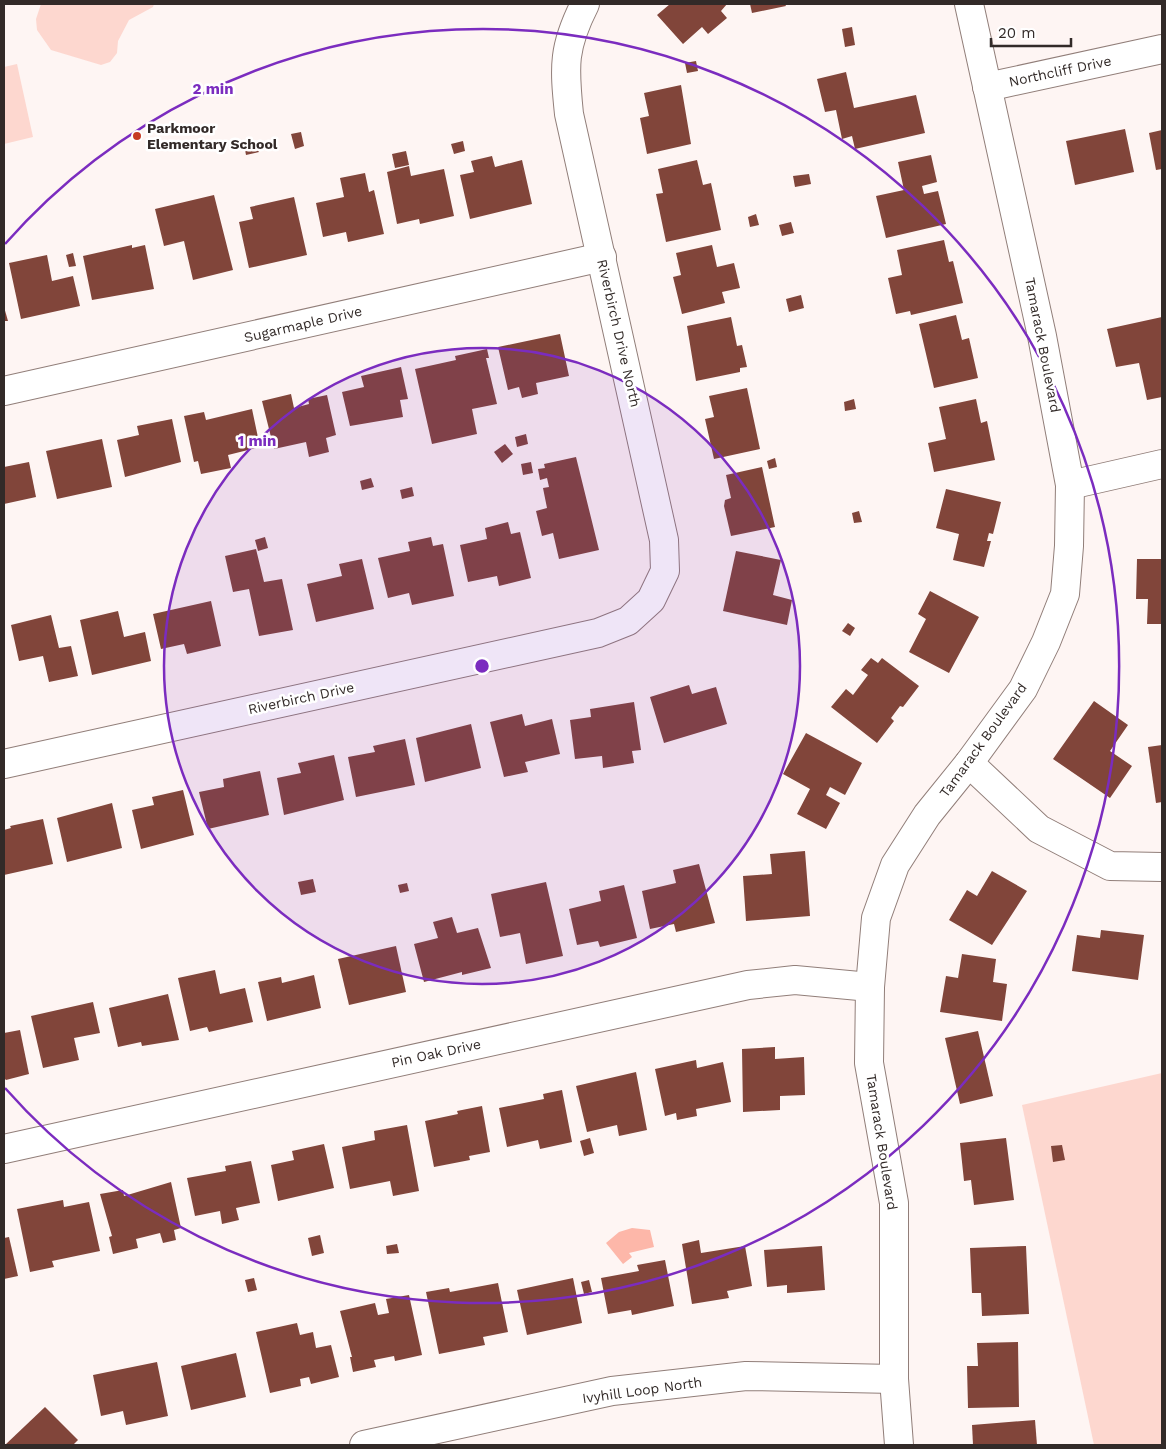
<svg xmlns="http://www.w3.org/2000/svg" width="1166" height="1449" font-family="'Work Sans',sans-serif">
<rect width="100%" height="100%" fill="#fef5f3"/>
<g fill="#fdd7cf">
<polygon points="41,4 154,4 153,7 129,20 118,41 117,53 110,62 101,65 51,50 37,30 36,19"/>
<polygon points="17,64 33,137 4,144 4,67"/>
<polygon points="1162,1073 1162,1445 1094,1445 1022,1105"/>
</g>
<polygon fill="#fdb7a9" points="632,1228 650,1230 654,1247 629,1253 632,1257 623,1264 606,1243 619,1232"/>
<g fill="#81453a">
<polygon points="670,4 727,4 721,11 727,18 708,34 702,27 683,44 657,15"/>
<polygon points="750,4 785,4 786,6 752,13"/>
<polygon points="852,27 855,45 845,47 842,29"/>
<polygon points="696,61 698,71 687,73 685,63"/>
<polygon points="846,72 854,108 916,95 925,133 855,149 852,136 842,139 836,110 825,112 817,79"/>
<polygon points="681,85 691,144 647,154 640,118 649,116 644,93"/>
<polygon points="1125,129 1134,172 1075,185 1066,141"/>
<polygon points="1162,130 1162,169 1156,170 1149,133"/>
<polygon points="301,132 304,146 295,149 291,134"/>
<polygon points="256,141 259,152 246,155 244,144"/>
<polygon points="463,141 465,151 454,154 451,144"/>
<polygon points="406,151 409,165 395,168 392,154"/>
<polygon points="931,155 937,182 922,186 924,194 938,191 946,224 886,238 876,196 904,190 898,162"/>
<polygon points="492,156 495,167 522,160 532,204 470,219 460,175 474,172 471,161"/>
<polygon points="697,160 703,185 711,183 721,230 666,242 656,194 663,193 658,169"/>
<polygon points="409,166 411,176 444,169 454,216 420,224 419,219 397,224 387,172"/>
<polygon points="365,173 369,192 374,190 384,234 348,242 346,232 323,237 316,203 344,197 340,178"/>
<polygon points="809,174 811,184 795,187 793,176"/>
<polygon points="214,195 233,270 193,280 184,241 164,246 155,209"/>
<polygon points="294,197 307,255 249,268 239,222 253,219 250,207"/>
<polygon points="756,214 759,225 750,227 748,217"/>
<polygon points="791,222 794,233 782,236 779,225"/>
<polygon points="944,240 949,262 953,261 963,303 911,315 910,311 896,314 888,278 902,275 897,250"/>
<polygon points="132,245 132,248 145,245 154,289 92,300 83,256"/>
<polygon points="712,245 717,267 734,263 740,288 722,292 725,303 682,314 673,277 681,275 676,253"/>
<polygon points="73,253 76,266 69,267 66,255"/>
<polygon points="47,255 52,281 73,276 80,306 21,319 9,263"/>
<polygon points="801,295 804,308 789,312 786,299"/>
<polygon points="4,307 8,321 4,321"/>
<polygon points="956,315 962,340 969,338 978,378 934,388 919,324"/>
<polygon points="731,317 737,346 742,345 747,367 740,368 740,372 696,381 687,326"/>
<polygon points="1162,317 1162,397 1147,400 1139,363 1116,367 1107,329"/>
<polygon points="560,334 569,376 536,383 538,394 522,398 519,387 508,390 498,347"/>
<polygon points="487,349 489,358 486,358 497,404 472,409 477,434 432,444 415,369 456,360 455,356"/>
<polygon points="401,367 408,399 400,400 403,417 350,426 342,392 364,387 361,376"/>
<polygon points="747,388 760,449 714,459 705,419 714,417 709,396"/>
<polygon points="291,394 294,408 309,404 308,399 327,395 336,435 326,438 329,452 309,457 306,442 274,449 262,401"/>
<polygon points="854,399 856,409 845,411 844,402"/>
<polygon points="976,399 981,423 987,421 995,460 934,472 928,443 946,439 939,407"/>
<polygon points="252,409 260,447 228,455 231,468 201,474 198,461 194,462 184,416 204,412 206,420"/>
<polygon points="172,419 181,462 125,477 117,440 139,435 137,426"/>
<polygon points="526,434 528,444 517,447 515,437"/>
<polygon points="102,439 112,487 57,499 46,451"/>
<polygon points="505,444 513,454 502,463 494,452"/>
<polygon points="576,457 599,550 559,559 553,533 542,536 536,511 547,508 543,488 549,487 547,478 540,480 538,469 545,468 544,464"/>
<polygon points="775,458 777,467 769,469 767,461"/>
<polygon points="29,462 36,497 4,504 4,467"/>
<polygon points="531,462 533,473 523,475 521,464"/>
<polygon points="762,467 775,527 731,536 724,506 725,500 731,498 726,475"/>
<polygon points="371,478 374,487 362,490 360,481"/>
<polygon points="412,487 414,496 402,499 400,490"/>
<polygon points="946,489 1001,502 993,534 989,533 987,541 991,541 984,567 953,560 959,534 936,528"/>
<polygon points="859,511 862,522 854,523 852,513"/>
<polygon points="508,522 511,534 520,532 531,578 499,586 497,576 468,582 460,545 487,539 485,528"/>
<polygon points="265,537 268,548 258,551 255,540"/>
<polygon points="431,537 433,546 443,544 454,596 412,605 409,593 388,598 378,558 410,551 408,542"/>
<polygon points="256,549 264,582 282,579 293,630 259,636 249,589 233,592 225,556"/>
<polygon points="736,551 781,560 773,595 792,600 787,625 723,611"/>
<polygon points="362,559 374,609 316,622 307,584 342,576 339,564"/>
<polygon points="1137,559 1162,559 1162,624 1147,624 1148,599 1136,599"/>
<polygon points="930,591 979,617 949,673 909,652 926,619 918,614"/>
<polygon points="211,601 221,646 187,654 184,644 161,649 153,614"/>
<polygon points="118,611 124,637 145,632 151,661 92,675 80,620"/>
<polygon points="51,615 59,648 71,646 78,676 49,682 43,656 19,661 11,625"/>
<polygon points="848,623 855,628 850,636 842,631"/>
<polygon points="871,658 878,663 882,658 919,686 903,707 900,706 891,718 894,721 877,743 831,707 846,689 853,695 868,675 861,670"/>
<polygon points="689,685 692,694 716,687 727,724 664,743 650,697"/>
<polygon points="1094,701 1128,725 1110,751 1132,766 1110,798 1053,759"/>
<polygon points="634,702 641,750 632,751 634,763 603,768 602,756 575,759 570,720 591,717 590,709"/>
<polygon points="522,714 525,726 552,719 560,754 525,762 528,772 504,777 490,722"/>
<polygon points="471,724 481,768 425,782 416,738"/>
<polygon points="806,733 862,763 845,795 830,787 826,795 840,803 826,829 797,814 810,789 783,774"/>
<polygon points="405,739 415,785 356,797 348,757 375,752 373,746"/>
<polygon points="1162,745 1162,802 1156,803 1148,747"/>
<polygon points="334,755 344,800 284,815 277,778 301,773 298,763"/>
<polygon points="260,771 269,815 208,829 199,792 224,787 223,779"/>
<polygon points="183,790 194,835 141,849 132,810 154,805 152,797"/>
<polygon points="112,803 122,848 67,862 57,818"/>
<polygon points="43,819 53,864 4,875 4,830 11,828 10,826"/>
<polygon points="805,851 810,916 746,921 743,876 772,874 770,854"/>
<polygon points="699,864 715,923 676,932 674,924 650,929 642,891 676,883 673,870"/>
<polygon points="992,871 1027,891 992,945 949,920 967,890 977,896"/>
<polygon points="313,879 316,892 301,895 298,882"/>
<polygon points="546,882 563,956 526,964 520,933 500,937 491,894"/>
<polygon points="407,883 409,891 400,893 398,885"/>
<polygon points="624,885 637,938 600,947 598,941 577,945 569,909 601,901 599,891"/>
<polygon points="452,917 457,933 478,928 491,968 462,975 462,972 424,982 414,944 438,938 433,922"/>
<polygon points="1101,930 1144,935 1138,980 1072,971 1077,935 1100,938"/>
<polygon points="396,946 406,992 349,1005 338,959"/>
<polygon points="962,954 996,959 993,982 1007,984 1002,1021 940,1012 946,976 958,978"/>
<polygon points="215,970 220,994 245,988 253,1022 209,1032 207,1027 190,1031 178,978"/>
<polygon points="314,975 321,1008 267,1021 258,982 281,977 282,983"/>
<polygon points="168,994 179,1040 142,1046 141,1042 118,1047 109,1008"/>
<polygon points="93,1002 100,1033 74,1038 79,1060 43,1068 31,1016"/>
<polygon points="20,1030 29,1074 6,1080 4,1078 4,1033"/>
<polygon points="978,1031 993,1096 960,1104 945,1038"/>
<polygon points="775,1047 775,1059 804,1057 805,1095 780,1096 780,1110 743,1112 742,1049"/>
<polygon points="696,1060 697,1068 723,1062 731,1102 696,1109 697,1116 677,1120 676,1113 665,1116 655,1069"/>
<polygon points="636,1072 647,1130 619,1136 617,1125 587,1132 576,1086"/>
<polygon points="562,1090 572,1142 540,1149 538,1140 507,1147 499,1108 544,1099 543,1094"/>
<polygon points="482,1106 490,1152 469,1156 470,1160 434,1167 425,1121 458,1114 457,1111"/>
<polygon points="407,1125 419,1191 393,1196 390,1181 350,1189 342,1147 375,1140 374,1131"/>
<polygon points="590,1138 594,1153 584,1156 580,1141"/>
<polygon points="1006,1138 1014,1200 974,1205 971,1180 964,1181 960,1143"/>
<polygon points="324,1144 334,1188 278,1201 271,1165 294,1160 292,1151"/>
<polygon points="1062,1145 1065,1160 1053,1162 1051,1146"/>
<polygon points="251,1161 260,1203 236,1208 239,1220 222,1224 220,1211 195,1216 187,1178 226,1171 225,1166"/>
<polygon points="171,1182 181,1228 174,1230 176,1240 163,1243 160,1233 136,1239 138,1248 113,1254 109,1237 112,1236 100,1194 123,1190 124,1196"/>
<polygon points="63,1200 64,1207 89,1202 100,1251 52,1261 54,1267 30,1272 17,1209"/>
<polygon points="320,1235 324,1253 312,1256 308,1238"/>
<polygon points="9,1237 18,1276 4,1279 4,1238"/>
<polygon points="699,1240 701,1253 745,1246 752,1286 727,1291 729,1298 692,1304 682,1244"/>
<polygon points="397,1244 399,1253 387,1254 386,1246"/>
<polygon points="822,1246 825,1290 787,1293 787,1285 767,1287 764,1250"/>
<polygon points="1026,1246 1029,1314 982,1316 981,1293 972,1293 970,1248"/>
<polygon points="665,1260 674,1306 632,1315 631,1310 608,1314 601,1278 639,1271 637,1265"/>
<polygon points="254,1278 257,1290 248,1292 245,1280"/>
<polygon points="573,1278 582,1323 527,1335 517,1290"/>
<polygon points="589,1280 592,1292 584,1294 581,1282"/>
<polygon points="498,1283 508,1332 483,1337 485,1345 439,1354 426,1292 449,1288 450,1292"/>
<polygon points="409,1295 422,1355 395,1361 394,1356 374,1360 376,1367 353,1372 350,1357 352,1357 340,1311 375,1303 378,1315 389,1313 386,1299"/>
<polygon points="297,1323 300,1335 313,1332 316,1348 331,1345 339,1377 311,1384 309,1377 300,1379 301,1386 270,1393 256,1332"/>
<polygon points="1018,1342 1019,1407 968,1408 967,1366 978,1366 977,1343"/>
<polygon points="236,1353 246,1397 191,1410 181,1366"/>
<polygon points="157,1362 168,1416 126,1425 123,1411 101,1416 93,1375"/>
<polygon points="45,1407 78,1440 73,1445 5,1445"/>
<polygon points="1035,1420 1037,1445 973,1445 972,1425"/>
</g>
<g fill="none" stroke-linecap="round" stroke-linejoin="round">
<g stroke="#917e79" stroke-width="30">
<g id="minor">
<polyline points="987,87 1162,49"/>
<polyline points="4,391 602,257"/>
<polyline points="1070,485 1162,464"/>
<polyline points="969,763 1039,829 1110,866 1162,867"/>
<path d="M 4,764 L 598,633 L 628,621 L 651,600 L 665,571 L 664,540 L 569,114 C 564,66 563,47 585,4"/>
<polyline points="4,1149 748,985 795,980 870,987"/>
<polyline points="364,1445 612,1391 746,1376 894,1379"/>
</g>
</g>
<g stroke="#917e79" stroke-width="30">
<polyline id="tertiary" points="899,1445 894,1379 894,1203 869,1063 870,987 876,918 895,865 927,815 969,763 1023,689 1046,642 1065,594 1069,546 1070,485 1042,336 969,4"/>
</g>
<use href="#minor" stroke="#fff" stroke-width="28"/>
<use href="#tertiary" stroke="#fff" stroke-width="28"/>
</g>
<circle cx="482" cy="666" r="318" fill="#7b2cbf" fill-opacity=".12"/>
<g fill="none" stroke="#7b2cbf" stroke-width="2.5">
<circle cx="482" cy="666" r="318"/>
<path d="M5 244A637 637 0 1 1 5 1088"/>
</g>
<circle fill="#c63b23" stroke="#fff" stroke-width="2" cx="137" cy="136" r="5"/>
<g text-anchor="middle" stroke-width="5" stroke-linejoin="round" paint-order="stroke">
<g font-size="14" fill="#322a28" stroke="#fff">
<text transform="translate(1060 71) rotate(-12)" y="5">Northcliff Drive</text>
<text transform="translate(303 324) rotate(-13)" y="5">Sugarmaple Drive</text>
<text transform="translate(619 333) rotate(77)" y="5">Riverbirch Drive North</text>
<text transform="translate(1043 345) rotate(79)" y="5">Tamarack Boulevard</text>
<text transform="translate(301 698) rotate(-12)" y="5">Riverbirch Drive</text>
<text transform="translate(983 740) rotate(-54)" y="5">Tamarack Boulevard</text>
<text transform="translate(436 1053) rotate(-12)" y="5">Pin Oak Drive</text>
<text transform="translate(882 1142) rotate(81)" y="5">Tamarack Boulevard</text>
<text transform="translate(642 1390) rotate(-8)" y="5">Ivyhill Loop North</text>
</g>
<g font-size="14" font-weight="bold" fill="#322a28" stroke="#fff" text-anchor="start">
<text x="147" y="133">Parkmoor<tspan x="147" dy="16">Elementary School</tspan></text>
</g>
</g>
<circle cx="482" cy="666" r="8" fill="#7b2cbf" stroke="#fff" stroke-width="2.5"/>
<g font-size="15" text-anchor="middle" font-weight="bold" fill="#7b2cbf" stroke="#fff" stroke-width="5" stroke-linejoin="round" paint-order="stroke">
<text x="213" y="94">2 min</text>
<text x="257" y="446">1 min</text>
</g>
<rect width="1166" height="1449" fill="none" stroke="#322a28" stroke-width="10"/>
<path d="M991 38v8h80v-8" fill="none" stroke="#322a28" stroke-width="2.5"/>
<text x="998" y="38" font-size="15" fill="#322a28" stroke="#ffffff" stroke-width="4" paint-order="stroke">20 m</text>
</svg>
